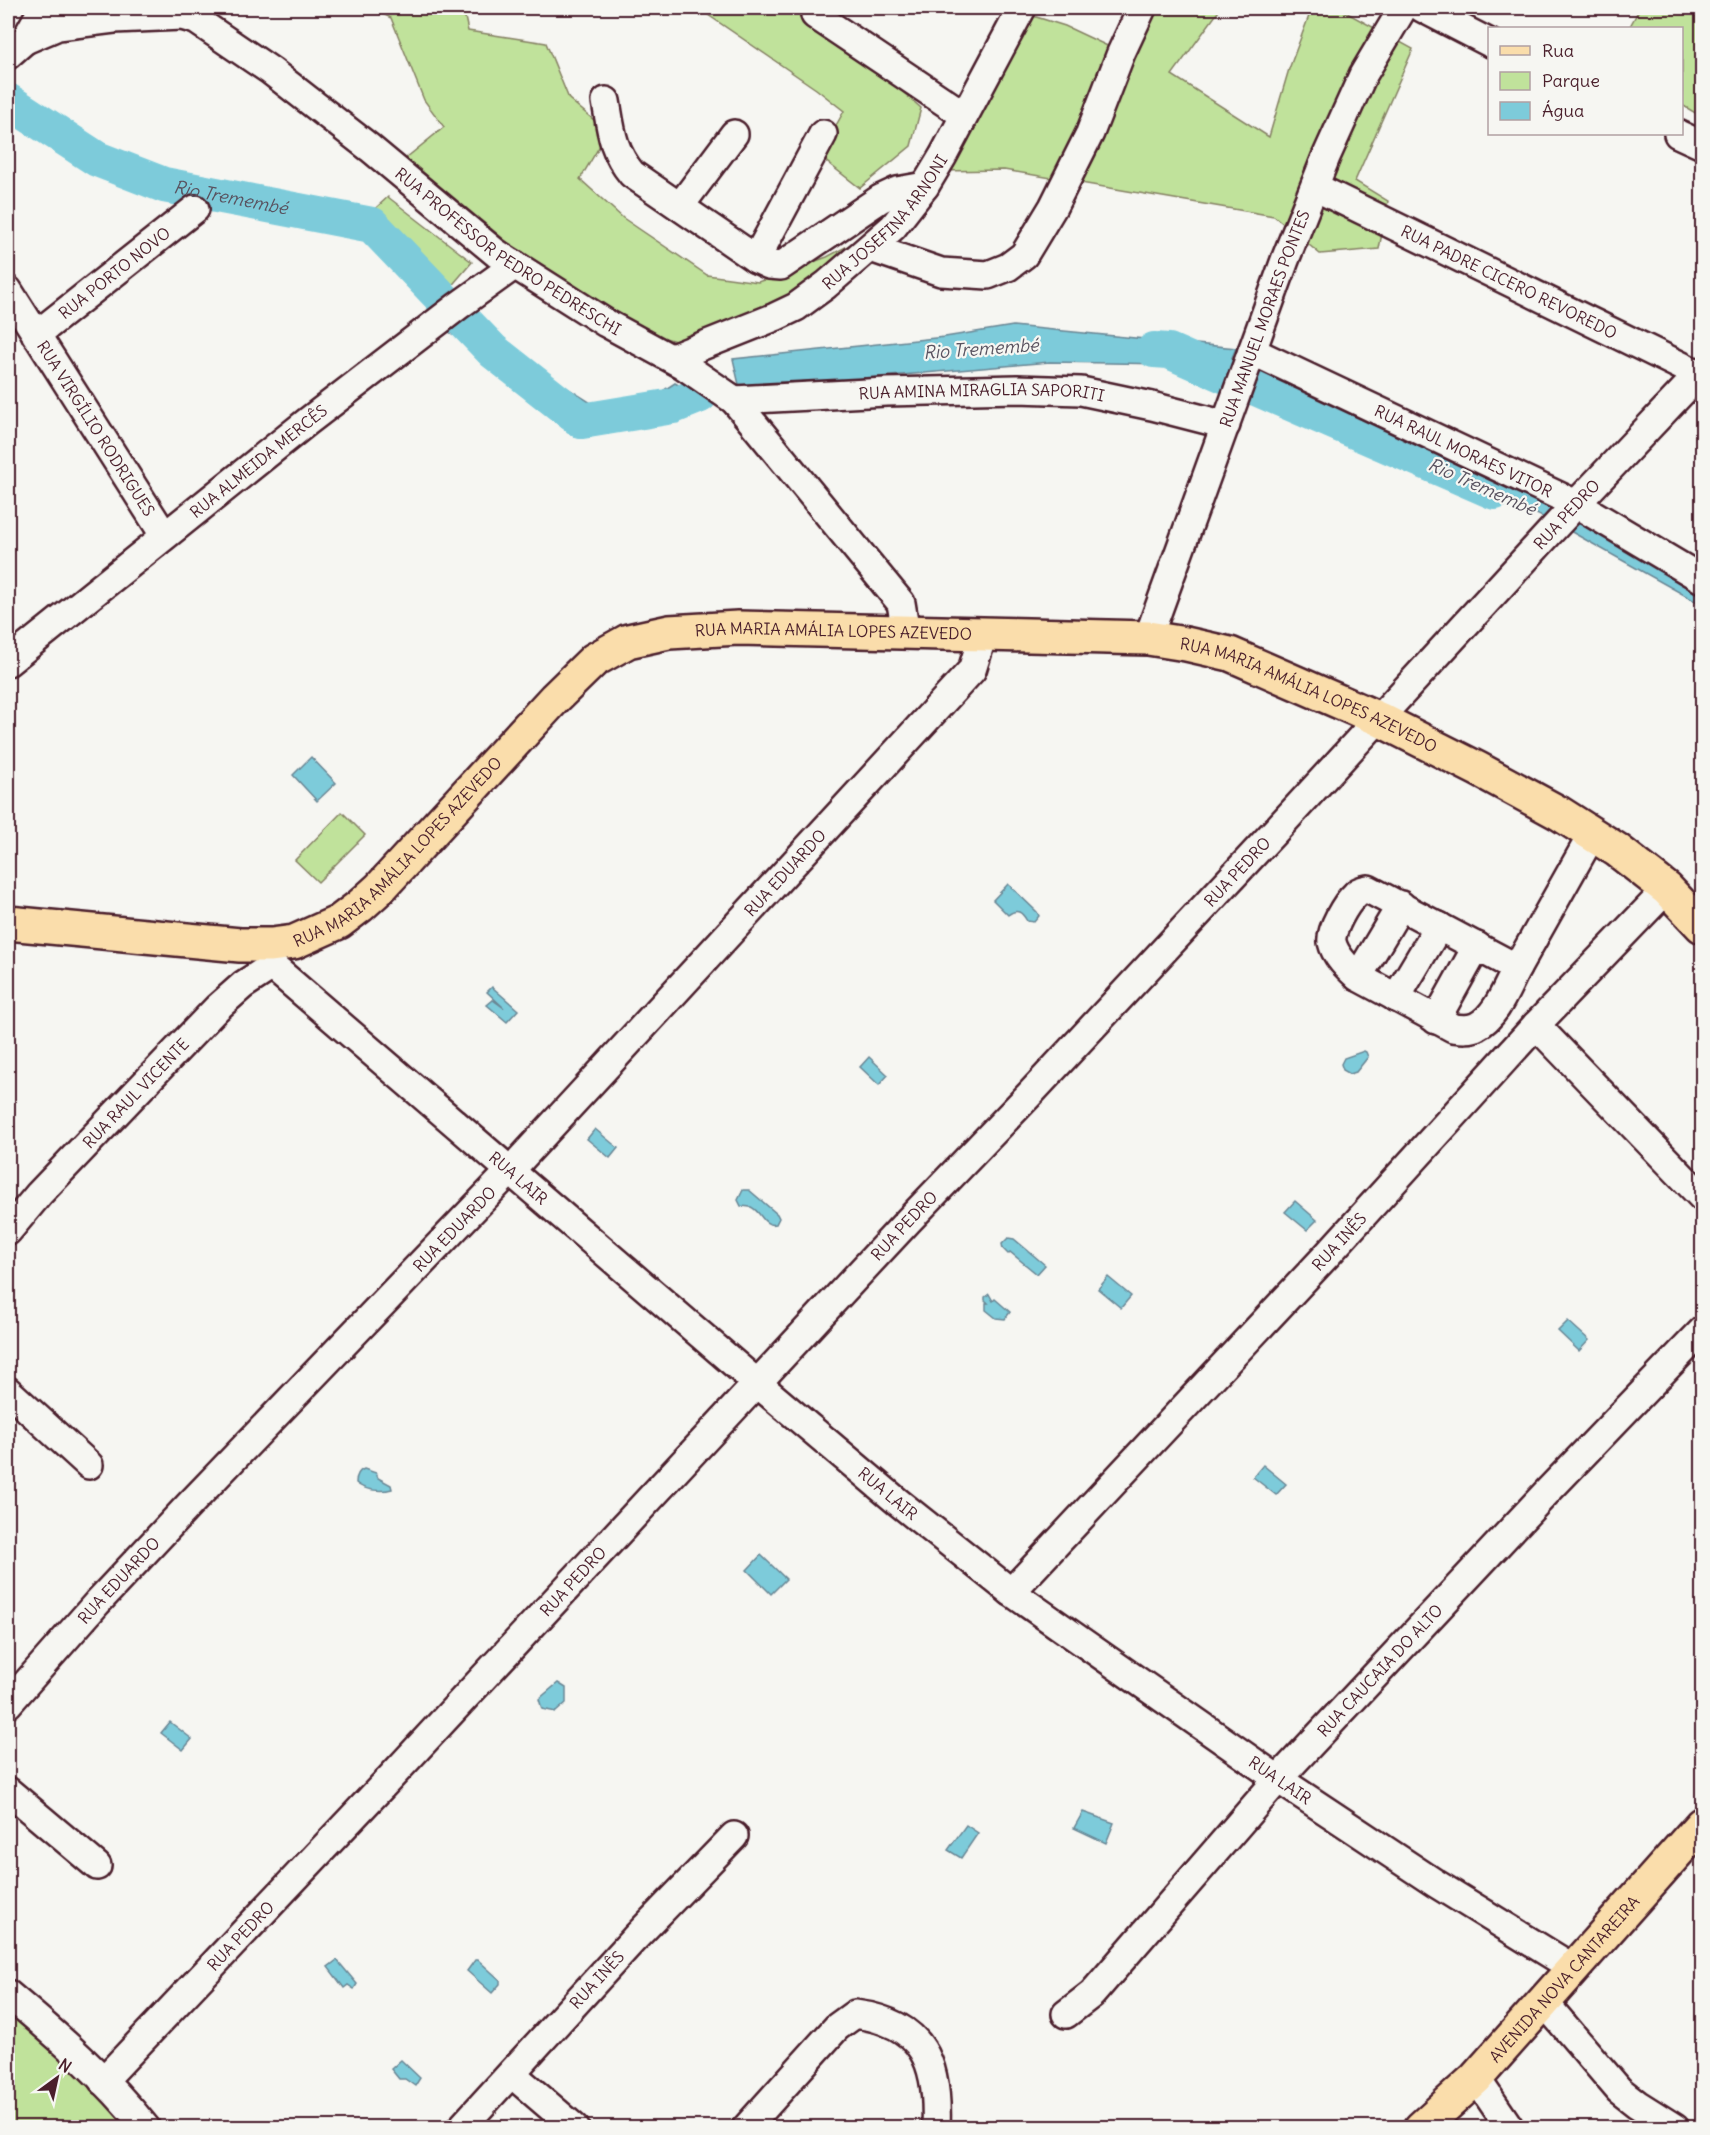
<svg xmlns="http://www.w3.org/2000/svg" width="1710" height="2135" font-family="Delius,sans-serif">
<rect width="100%" height="100%" fill="#f6f6f2"/>
<filter id="ink" filterUnits="userSpaceOnUse"><feTurbulence type="fractalNoise" baseFrequency=".0167" numOctaves="2"/><feDisplacementMap in="SourceGraphic" scale="12" xChannelSelector="R" yChannelSelector="G"/><feConvolveMatrix kernelMatrix="1 2 1 2 8 2 1 2 1" color-interpolation-filters="sRGB"/></filter>
<g filter="url(#ink)">
<g fill="#c0e29b" stroke="#858063" stroke-width="1.5">
<polygon points="371,8 463,8 468,31 546,43 569,99 608,132 580,179 623,218 707,275 758,282 827,257 874,232 823,278 767,306 679,342 637,330 553,280 406,158 444,127 424,100 391,18"/>
<polygon points="698,8 800,8 839,36 921,108 911,146 860,188 819,156 844,111 816,89"/>
<polygon points="1146,8 1221,8 1172,75 1269,137 1289,69 1312,8 1338,8 1413,49 1355,181 1388,201 1379,249 1320,254 1274,216 1004,170 940,171 1033,16 1065,26 1116,50"/>
<polygon points="1640,8 1702,8 1702,117 1682,105 1682,28 1629,28"/>
<polygon points="388,197 472,262 449,289 367,216"/>
<polygon points="342,812 365,835 318,882 295,860"/>
<polygon points="8,2009 78,2067 125,2127 8,2127"/>
</g>
<g fill="#7dcbda" stroke="#698694" stroke-width="1.5">
<polygon points="460,320 602,410 649,400 675,383 701,398 678,408 598,422 444,329"/>
<polygon points="1013,326 1236,348 1229,365 1050,362 740,389 733,359 945,337"/>
<polygon points="1271,365 1538,495 1702,588 1702,605 1561,526 1266,382"/>
<polygon points="311,757 336,783 317,801 293,775"/>
<path d="M 1008,884 L 1037,912 L 1039,916 L 1034,922 L 1027,921 C 1022,912 1017,908 1008,915 L 993,900 Z"/>
<polygon points="492,987 518,1010 507,1022 487,1005 493,1000 504,1008 487,992"/>
<polygon points="1364,1051 1366,1052 1368,1057 1356,1072 1350,1074 1343,1070 1341,1064 1344,1058"/>
<polygon points="869,1057 888,1075 879,1085 860,1067"/>
<polygon points="595,1129 618,1148 610,1158 587,1139"/>
<path d="M 743,1190 L 749,1190 L 777,1214 L 779,1218 L 776,1224 C 763,1227 762,1212 751,1207 C 750,1207 742,1206 741,1206 L 738,1200 Z"/>
<polygon points="1295,1201 1317,1220 1307,1230 1285,1212"/>
<polygon points="1008,1238 1014,1239 1045,1265 1037,1274 1010,1252 1008,1254 1003,1249 1002,1244"/>
<polygon points="1108,1277 1131,1296 1121,1308 1098,1289"/>
<polygon points="989,1294 993,1301 995,1299 1010,1312 1005,1319 996,1318 986,1310 986,1303 988,1303 985,1300 985,1297"/>
<polygon points="1568,1321 1589,1340 1579,1351 1558,1331"/>
<polygon points="1263,1465 1286,1484 1276,1495 1253,1477"/>
<path d="M 364,1469 L 376,1473 L 378,1478 L 391,1485 L 392,1489 C 382,1492 365,1491 356,1483 C 356,1477 358,1471 364,1469 Z"/>
<polygon points="761,1555 786,1579 771,1594 747,1570"/>
<polygon points="558,1683 566,1688 566,1703 556,1712 542,1709 539,1699"/>
<polygon points="170,1722 192,1739 183,1750 161,1733"/>
<polygon points="1083,1812 1114,1823 1106,1843 1074,1828"/>
<polygon points="966,1825 978,1833 961,1858 948,1850"/>
<polygon points="337,1960 357,1984 354,1989 348,1985 344,1988 328,1967"/>
<polygon points="475,1960 478,1960 500,1980 500,1984 492,1993 467,1971"/>
<polygon points="401,2060 420,2078 415,2086 405,2079 399,2079 391,2069"/>
</g>
<g fill="none" stroke-linecap="round" stroke-linejoin="round">
<g stroke="#7dcbda" stroke-width="36">
<path id="s1" d="M 8,101 L 97,159 L 164,185 L 372,225 L 442,298"/>
<polyline points="465,322 493,351 582,421 673,406 700,395"/>
<polyline points="1154,350 1169,351 1226,376"/>
<polyline points="1256,388 1495,492"/>
</g>
<g stroke="#4a1f2b" stroke-width="32">
<g id="minor">
<polyline points="1422,8 1490,43"/>
<polyline points="815,15 964,115"/>
<path id="s2" d="M 25,40 L 58,26 L 114,19 L 182,16 L 196,20 L 271,71 L 370,148 L 496,253 L 606,323 L 683,365 L 734,400 L 901,603 L 906,633"/>
<polyline points="8,55 25,40 43,8"/>
<path d="M 606,101 C 611,130 612,150 632,174 L 756,259 L 769,265 L 781,266 L 880,199 L 897,191 L 925,186"/>
<polyline points="1678,134 1702,145"/>
<path id="s3" d="M 1315,187 L 1702,376"/>
<polyline points="680,206 734,134"/>
<polyline points="871,248 941,272 988,275 1008,267 1024,255 1053,207 1090,133 1121,53 1142,8"/>
<polyline points="756,259 823,134"/>
<path id="s4" d="M 8,290 L 164,535"/>
<path id="s5" d="M 36,335 L 195,209"/>
<path id="s6" d="M 1252,351 L 1576,504 L 1702,579"/>
<path id="s7" d="M 672,358 L 775,317 L 796,307 L 826,285 L 893,227 L 925,186 L 943,156 L 1022,8"/>
<path id="s8" d="M 734,400 L 886,392 L 1017,389 L 1081,391 L 1152,406 L 1226,425"/>
<path id="s9" d="M 1148,638 L 1285,260 L 1326,157 L 1363,75 L 1403,8"/>
<path id="s10" d="M 8,662 L 307,422 L 458,306 L 515,265"/>
<path d="M 1368,889 L 1517,968 C 1507,986 1497,1016 1477,1026 C 1470,1030 1461,1029 1453,1028 L 1358,977 C 1348,968 1335,956 1332,942 C 1330,930 1346,903 1355,895 C 1358,891 1363,890 1368,889 Z"/>
<path id="s11" d="M 271,945 L 272,966 L 758,1384 L 898,1502 L 1011,1592 L 1278,1779 L 1435,1883 L 1573,1968"/>
<polyline points="1517,968 1593,833"/>
<polyline points="1358,977 1401,905"/>
<polyline points="1396,998 1439,926"/>
<polyline points="1436,1020 1477,946"/>
<polyline points="1536,1025 1702,1197"/>
<path id="s12" d="M 8,1231 L 39,1194 L 217,1008 L 243,985 L 272,966"/>
<polyline points="8,1391 89,1465"/>
<path id="s13" d="M 1011,1592 L 1327,1255 L 1536,1025 L 1667,889"/>
<path id="s14" d="M 8,1704 L 97,1603 L 189,1505 L 510,1171 L 972,670 L 983,635"/>
<polyline points="8,1791 97,1866"/>
<path d="M 8,1994 C 57,2035 106,2078 146,2128"/>
<polyline points="1544,2002 1619,2090 1637,2104 1675,2128"/>
<path id="s15" d="M 1066,2014 L 1092,1994 L 1278,1779 L 1548,1491 L 1702,1331"/>
<polyline points="512,2074 575,2128"/>
<polyline points="1476,2078 1510,2128"/>
<path id="s16" d="M 103,2081 L 390,1778 L 908,1221 L 1029,1095 L 1278,828 L 1576,504 L 1702,371"/>
<path id="s17" d="M 461,2128 L 634,1939 L 734,1836"/>
<path d="M 746,2128 L 837,2027 L 855,2014 C 924,2023 939,2063 936,2128"/>
</g>
</g>
<g stroke="#4a1f2b" stroke-width="38">
<g id="major">
<path id="s18" d="M 8,923 L 240,945 L 271,945 L 294,942 L 339,922 L 360,906 L 380,888 L 555,698 L 594,660 L 628,641 L 669,632 L 738,628 L 1148,638 L 1186,644 L 1230,654 L 1379,719 L 1478,769 L 1559,813 L 1617,850 L 1667,889 L 1702,926"/>
<path id="s19" d="M 1421,2128 L 1476,2078 L 1702,1824"/>
</g>
</g>
<use href="#minor" stroke="#f6f6f2" stroke-width="27"/>
<use href="#major" stroke="#faddab" stroke-width="33"/>
</g>
</g>
<g text-anchor="middle" stroke-width="4.5" stroke-linejoin="round" paint-order="stroke">
<g font-size="16" fill="#4a1f2b" stroke="#f6f6f2">
<text dy="6" stroke="none"><textPath href="#s7" startOffset="258">RUA JOSEFINA ARNONI</textPath></text>
<text dy="6" stroke="none"><textPath href="#s2" startOffset="564">RUA PROFESSOR PEDRO PEDRESCHI</textPath></text>
<text dy="6" stroke="none"><textPath href="#s5" startOffset="100">RUA PORTO NOVO</textPath></text>
<text dy="6" stroke="none"><textPath href="#s3" startOffset="216">RUA PADRE CICERO REVOREDO</textPath></text>
<text dy="6" stroke="none"><textPath href="#s9" startOffset="340">RUA MANUEL MORAES PONTES</textPath></text>
<text dy="6" stroke="none"><textPath href="#s8" startOffset="248">RUA AMINA MIRAGLIA SAPORITI</textPath></text>
<text dy="6" stroke="none"><textPath href="#s4" startOffset="164">RUA VIRGÍLIO RODRIGUES</textPath></text>
<text dy="6" stroke="none"><textPath href="#s6" startOffset="234">RUA RAUL MORAES VITOR</textPath></text>
<text dy="6" stroke="none"><textPath href="#s10" startOffset="321">RUA ALMEIDA MERCÊS</textPath></text>
<text dy="6" stroke="none"><textPath href="#s16" startOffset="2144">RUA PEDRO</textPath></text>
<text dy="6" stroke="none"><textPath href="#s18" startOffset="948">RUA MARIA AMÁLIA LOPES AZEVEDO</textPath></text>
<text dy="6" stroke="none"><textPath href="#s18" startOffset="1434">RUA MARIA AMÁLIA LOPES AZEVEDO</textPath></text>
<text dy="6" stroke="none"><textPath href="#s18" startOffset="426">RUA MARIA AMÁLIA LOPES AZEVEDO</textPath></text>
<text dy="6" stroke="none"><textPath href="#s14" startOffset="1138">RUA EDUARDO</textPath></text>
<text dy="6" stroke="none"><textPath href="#s16" startOffset="1658">RUA PEDRO</textPath></text>
<text dy="6" stroke="none"><textPath href="#s12" startOffset="188">RUA RAUL VICENTE</textPath></text>
<text dy="6" stroke="none"><textPath href="#s11" startOffset="346">RUA LAIR</textPath></text>
<text dy="6" stroke="none"><textPath href="#s16" startOffset="1172">RUA PEDRO</textPath></text>
<text dy="6" stroke="none"><textPath href="#s14" startOffset="652">RUA EDUARDO</textPath></text>
<text dy="6" stroke="none"><textPath href="#s13" startOffset="480">RUA INÊS</textPath></text>
<text dy="6" stroke="none"><textPath href="#s11" startOffset="832">RUA LAIR</textPath></text>
<text dy="6" stroke="none"><textPath href="#s14" startOffset="166">RUA EDUARDO</textPath></text>
<text dy="6" stroke="none"><textPath href="#s16" startOffset="686">RUA PEDRO</textPath></text>
<text dy="6" stroke="none"><textPath href="#s15" startOffset="466">RUA CAUCAIA DO ALTO</textPath></text>
<text dy="6" stroke="none"><textPath href="#s11" startOffset="1318">RUA LAIR</textPath></text>
<text dy="6" stroke="none"><textPath href="#s16" startOffset="200">RUA PEDRO</textPath></text>
<text dy="6" stroke="none"><textPath href="#s19" startOffset="207">AVENIDA NOVA CANTAREIRA</textPath></text>
<text dy="6" stroke="none"><textPath href="#s17" startOffset="201">RUA INÊS</textPath></text>
</g>
<g font-size="18" font-style="italic" fill="#595360" stroke="#f6f6f2">
<text dy="6" stroke="none"><textPath href="#s1" startOffset="246">Rio Tremembé</textPath></text>
<text transform="translate(981 349) rotate(-4)" y="6">Rio Tremembé</text>
<text transform="translate(1482 487) rotate(24)" y="6">Rio Tremembé</text>
</g>
</g>
<rect width="1710" height="2135" fill="none" stroke="#f6f6f2" stroke-width="30"/>
<rect x="15" y="15" width="1680" height="2105" fill="none" stroke="#4a1f2b" stroke-width="2" filter="url(#ink)"/>
<rect x="1488" y="27" width="195" height="108" fill="#f6f6f2" stroke="#b1a0a2" stroke-width="1.5"/>
<rect x="1500" y="46" width="30" height="9" fill="#faddab" stroke="#b1a0a2" stroke-width="1.5"/>
<text x="1542" y="57" font-size="18" fill="#4a1f2b">Rua</text>
<rect x="1500" y="72" width="30" height="18" fill="#c0e29b" stroke="#b1a0a2" stroke-width="1.5"/>
<text x="1542" y="87" font-size="18" fill="#4a1f2b">Parque</text>
<rect x="1500" y="102" width="30" height="18" fill="#7dcbda" stroke="#b1a0a2" stroke-width="1.5"/>
<text x="1542" y="117" font-size="18" fill="#4a1f2b">Água</text>
<g transform="translate(57 2078) rotate(33)" stroke="#f6f6f2" stroke-width="4.5" paint-order="stroke">
<path d="M0-4.5L10 22L0 15L-10 22Z" fill="#4a1f2b"/>
<text y="-9" font-size="16" font-weight="bold" text-anchor="middle" fill="#4a1f2b">N</text>
</g>
</svg>
